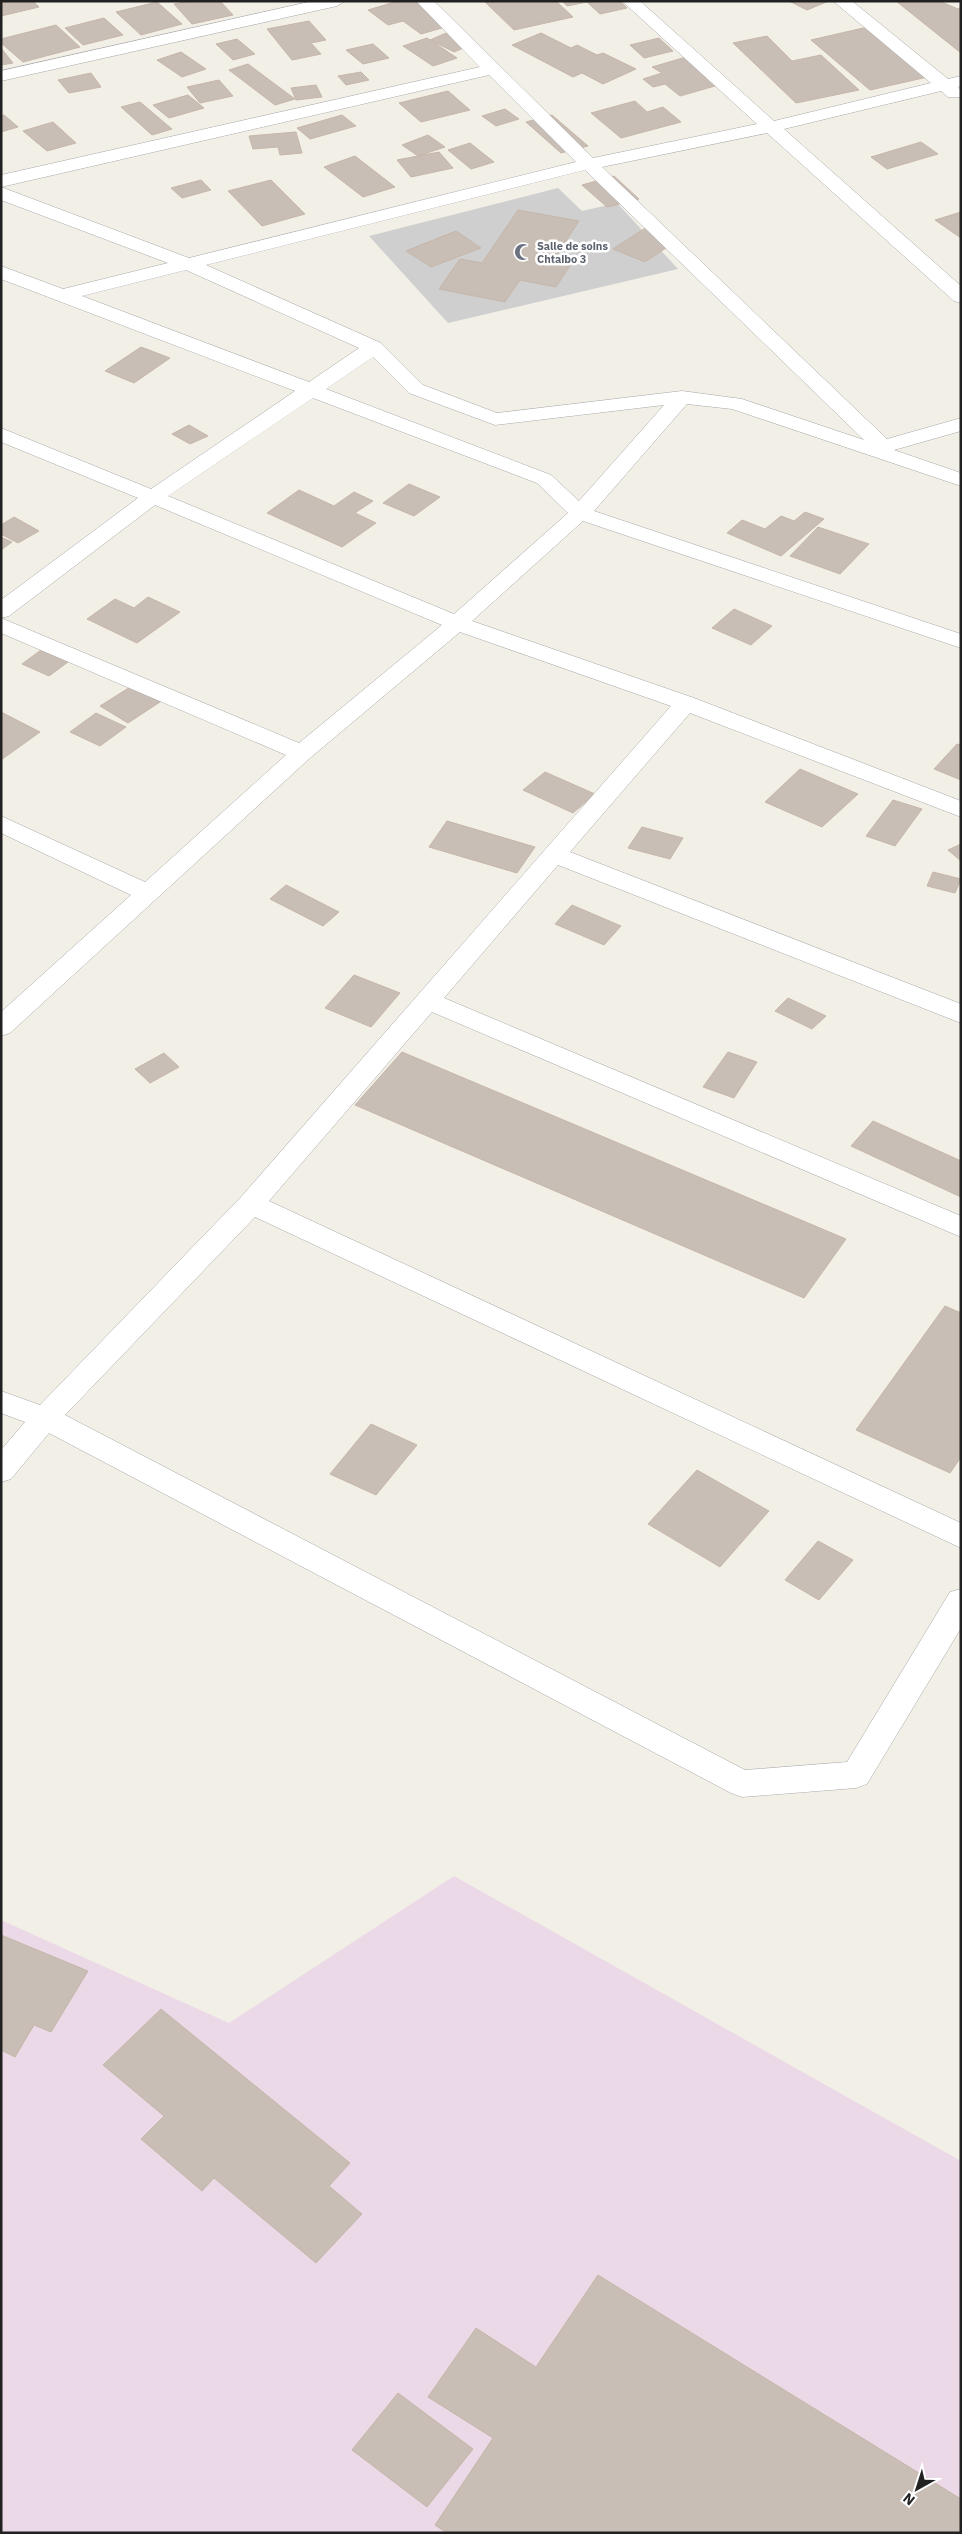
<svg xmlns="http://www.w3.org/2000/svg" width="962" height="2534" font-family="'IBM Plex Sans',sans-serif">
<rect width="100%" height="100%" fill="#f2efe7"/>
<polygon fill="#ecd9e7" points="454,1876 961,2161 961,2533 1,2533 1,1920 229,2023"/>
<polygon fill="#cfcfcf" points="558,188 582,211 617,203 678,269 448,323 369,236"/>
<g fill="#c8beb6" stroke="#c6b6a8">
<polygon points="1,1 33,1 39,7 1,16"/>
<polygon points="190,1 220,1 233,15 192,24 174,4"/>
<polygon points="398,1 424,1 456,24 421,34 403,21 388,25 368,10"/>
<polygon points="484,1 556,1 573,17 514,30"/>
<polygon points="562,1 620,1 627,8 600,14 587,2 567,6"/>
<polygon points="789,1 829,1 807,10"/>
<polygon points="896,1 939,1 958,9 961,7 961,53"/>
<polygon points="157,2 182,24 141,35 116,12"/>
<polygon points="104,18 123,35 83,45 65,28"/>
<polygon points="309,21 326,40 311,43 321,54 292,60 267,29"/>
<polygon points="56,25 80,47 23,62 1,43 1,39"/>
<polygon points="872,26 932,76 870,90 811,40"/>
<polygon points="446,33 471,45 454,52 430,40"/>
<polygon points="541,33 571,48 577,45 597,55 603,53 636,69 603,84 582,73 573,77 512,45"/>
<polygon points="767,36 792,61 821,55 859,90 796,103 733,43"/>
<polygon points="427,38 457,58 433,66 403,46"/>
<polygon points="659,38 673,51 644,58 630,45"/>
<polygon points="237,39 255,54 233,60 216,44"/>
<polygon points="373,44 389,58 363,64 346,50"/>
<polygon points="1,48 13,63 1,65"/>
<polygon points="181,52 206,69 182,77 157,60"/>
<polygon points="693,55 729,82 680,96 665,84 653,87 643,79 662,73 652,67"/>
<polygon points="248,64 295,99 275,105 229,70"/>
<polygon points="361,72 369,80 346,85 338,76"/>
<polygon points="91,73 101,87 69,93 58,80"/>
<polygon points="219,80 233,96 200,103 187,87"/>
<polygon points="316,85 322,97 296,100 291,88"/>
<polygon points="448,91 470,110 421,122 399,103"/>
<polygon points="188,95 204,108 169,118 153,105"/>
<polygon points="635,101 647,112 663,107 681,122 621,138 591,113"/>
<polygon points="140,102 172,129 152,135 121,107"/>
<polygon points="505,109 519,119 496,126 482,116"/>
<polygon points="4,115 18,127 1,132 1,116"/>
<polygon points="342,115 356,126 310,139 297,128"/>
<polygon points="552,115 588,146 561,153 526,122"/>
<polygon points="53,122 76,143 47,151 23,131"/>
<polygon points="296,132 302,153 280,155 278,147 253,149 249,136"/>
<polygon points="428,135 445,147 418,156 402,145"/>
<polygon points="921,142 938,154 887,169 871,157"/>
<polygon points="470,143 494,162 471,169 448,150"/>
<polygon points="439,152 453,168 411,177 397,160"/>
<polygon points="355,156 395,187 363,197 324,167"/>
<polygon points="614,176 639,199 607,207 582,185"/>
<polygon points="201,180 211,190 182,198 171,188"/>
<polygon points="271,180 305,214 262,226 228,191"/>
<polygon points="518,210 579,221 555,258 573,261 556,287 520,280 505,302 439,289 460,259 482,263"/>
<polygon points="961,212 961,238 935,220"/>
<polygon points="647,227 678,240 645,262 613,249"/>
<polygon points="456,231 481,248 431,267 406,251"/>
<polygon points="141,347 170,358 134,383 105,371"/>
<polygon points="189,425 208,436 190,444 172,434"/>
<polygon points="409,484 440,497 414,516 383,503"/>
<polygon points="299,490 334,506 354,492 373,501 355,513 376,523 342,547 267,513"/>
<polygon points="805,512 824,519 781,556 727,533 742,520 765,529 781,516 794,521"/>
<polygon points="14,517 39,531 18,543 1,534 1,525"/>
<polygon points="818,527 869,544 840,574 790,556"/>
<polygon points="1,537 12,542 1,550"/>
<polygon points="148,597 180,612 137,643 87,619 115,599 134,608"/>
<polygon points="734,609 772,626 751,645 712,628"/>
<polygon points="41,650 68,662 49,676 22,664"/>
<polygon points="135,684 163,700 128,723 100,706"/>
<polygon points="1,712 40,732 1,760"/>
<polygon points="96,713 126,727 100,746 70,732"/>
<polygon points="957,744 961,745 961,780 934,769"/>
<polygon points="800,769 858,794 822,827 765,802"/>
<polygon points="545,772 595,794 573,813 523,790"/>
<polygon points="893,800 922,809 895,846 866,836"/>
<polygon points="447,821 535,847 517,873 429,847"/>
<polygon points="642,827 683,838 670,859 628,848"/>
<polygon points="961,844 961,861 948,850"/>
<polygon points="933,872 961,879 955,893 927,886"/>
<polygon points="286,885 339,912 323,926 270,899"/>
<polygon points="572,905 621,926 604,945 555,924"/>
<polygon points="354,975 400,993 371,1027 325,1008"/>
<polygon points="788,998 826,1016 812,1029 775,1011"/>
<polygon points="402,1052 846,1239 804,1298 355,1105"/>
<polygon points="728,1052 757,1062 734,1098 703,1087"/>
<polygon points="164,1053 179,1067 150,1083 135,1069"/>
<polygon points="873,1121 961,1161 961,1197 851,1146"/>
<polygon points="945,1306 961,1313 961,1457 950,1473 856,1430"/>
<polygon points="371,1424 417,1445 376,1495 330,1474"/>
<polygon points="697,1470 769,1511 720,1567 648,1524"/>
<polygon points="818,1541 853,1560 819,1600 785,1580"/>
<polygon points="1,1935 88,1971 51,2032 34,2025 15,2057 1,2050"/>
<polygon points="161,2009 350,2163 329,2186 362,2214 316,2263 214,2178 202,2191 141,2139 164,2116 103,2065"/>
<polygon points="598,2275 961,2499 961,2533 447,2533 435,2525 493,2438 428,2397 476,2328 536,2367"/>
<polygon points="398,2393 473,2449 427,2507 352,2450"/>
</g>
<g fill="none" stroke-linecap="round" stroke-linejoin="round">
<g stroke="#a8a8a8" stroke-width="1">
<g id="street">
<polygon points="313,1 345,1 337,6 1,81 1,71"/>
<path d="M 416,1 L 434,1 L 593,158 L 757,124 L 622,1 L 640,1 L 774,121 L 931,83 L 833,1 L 852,1 L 948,79 L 961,76 L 961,86 L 958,87 L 961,90 L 960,97 L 948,97 L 941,91 L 784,129 L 961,286 L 961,303 L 954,301 L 767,133 L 602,167 L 887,439 L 961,418 L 961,431 L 894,450 L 961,473 L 961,486 L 732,409 L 687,404 L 594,511 L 961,634 L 961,648 L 583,521 L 472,621 L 694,698 L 961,801 L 961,817 L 690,713 L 570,852 L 961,1004 L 961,1023 L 558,865 L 444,998 L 961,1216 L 961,1237 L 432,1012 L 269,1201 L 961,1523 L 961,1548 L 255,1217 L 65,1415 L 745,1770 L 847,1762 L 950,1592 L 961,1589 L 961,1628 L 867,1784 L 856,1788 L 742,1797 L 731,1793 L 49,1433 L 11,1479 L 1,1482 L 1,1450 L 25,1422 L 1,1413 L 1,1391 L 40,1405 L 241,1197 L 671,706 L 460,632 L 310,758 L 10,1033 L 1,1036 L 1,1012 L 131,895 L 1,833 L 1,816 L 145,882 L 286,755 L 1,633 L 1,618 L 299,743 L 442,625 L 155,505 L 9,616 L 1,618 L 1,600 L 138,498 L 1,442 L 1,428 L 151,489 L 295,391 L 1,279 L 1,266 L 63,289 L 168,263 L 1,200 L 1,187 L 189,258 L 576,162 L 489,75 L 1,187 L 1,175 L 480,67 ZM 585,170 L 864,440 L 742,399 L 682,391 L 497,413 L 423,385 L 381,343 L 206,265 ZM 186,270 L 359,348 L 309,382 L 82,296 ZM 373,357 L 409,393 L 495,425 L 664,405 L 579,501 L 551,475 L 326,389 ZM 313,398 L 537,483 L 568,513 L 454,614 L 168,496 Z"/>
</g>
</g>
<use href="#street" fill="#fff" fill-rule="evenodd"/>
</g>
<defs>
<g id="mosque-bare" transform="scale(1.35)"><path d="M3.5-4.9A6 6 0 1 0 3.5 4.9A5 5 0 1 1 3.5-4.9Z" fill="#6b7280" stroke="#fff" stroke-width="2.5" paint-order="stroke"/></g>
</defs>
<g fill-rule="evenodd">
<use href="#mosque-bare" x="523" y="252"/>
</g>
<g text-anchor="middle" stroke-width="5" stroke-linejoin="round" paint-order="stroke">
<g font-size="11" font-weight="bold" fill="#5b616d" stroke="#fff" text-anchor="start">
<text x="537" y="250">Salle de soins<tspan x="537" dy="13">Chtaibo 3</tspan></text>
</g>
</g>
<rect width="962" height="2534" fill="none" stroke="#212121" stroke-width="5"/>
<g transform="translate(917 2489) rotate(219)" stroke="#ffffff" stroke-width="4" paint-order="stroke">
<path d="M0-4L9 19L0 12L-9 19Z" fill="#212121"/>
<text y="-8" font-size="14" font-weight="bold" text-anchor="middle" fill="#212121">N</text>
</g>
</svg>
